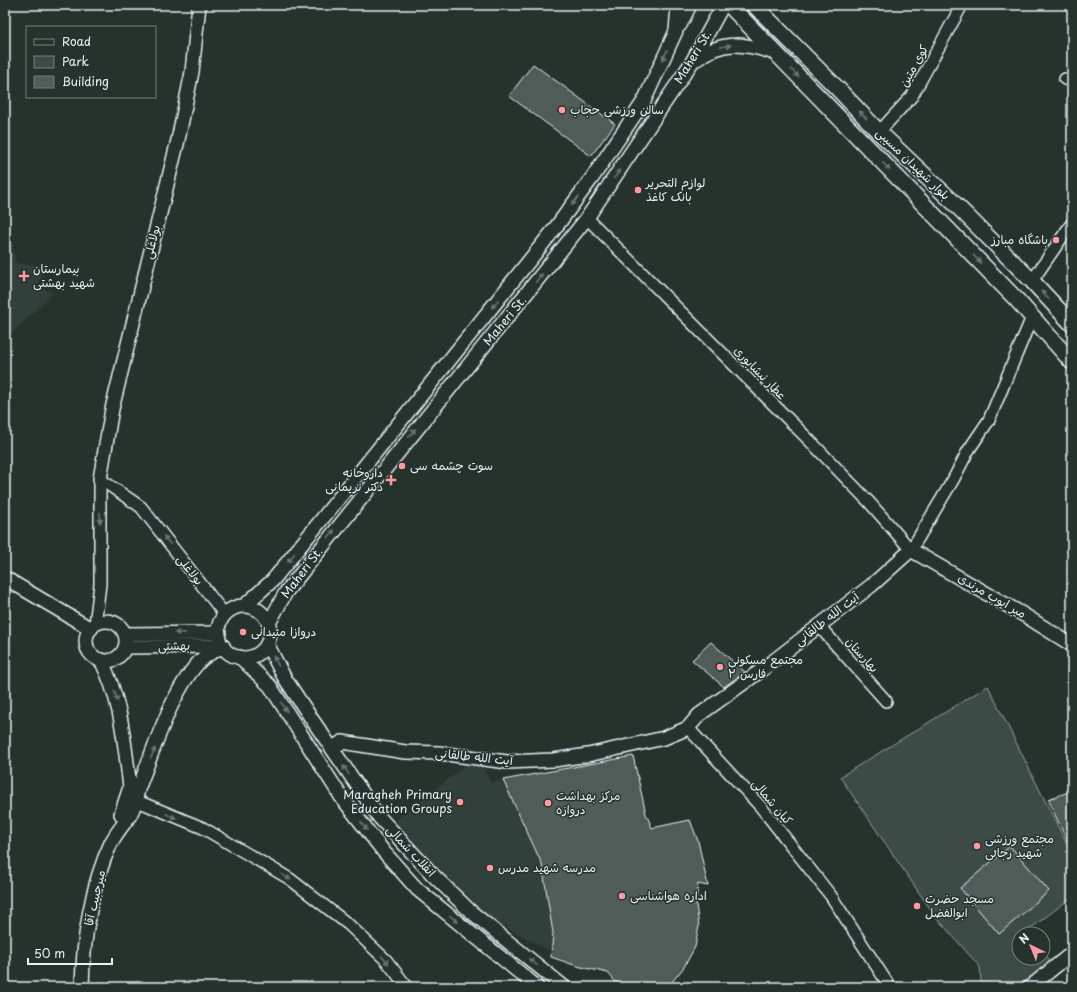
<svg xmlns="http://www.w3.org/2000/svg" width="1077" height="992" font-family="'Playpen Sans','Playpen Sans Arabic',sans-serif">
<rect width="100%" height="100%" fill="#26332d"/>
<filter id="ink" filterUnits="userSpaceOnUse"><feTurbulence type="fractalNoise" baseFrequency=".025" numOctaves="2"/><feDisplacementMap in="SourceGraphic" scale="8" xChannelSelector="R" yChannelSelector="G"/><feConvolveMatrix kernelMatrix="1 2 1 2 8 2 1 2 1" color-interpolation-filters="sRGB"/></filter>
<g filter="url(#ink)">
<g fill="#333f3a">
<polygon points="5,215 9,228 16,263 46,267 38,284 52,294 9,336 5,334"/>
<polygon points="482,765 490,783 503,780 542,864 553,933 552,952 474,910 388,826 465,766"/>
</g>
<polygon fill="#3e4b47" stroke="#939ea0" points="988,686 1072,855 1072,897 1026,932 1027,934 1019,934 1019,958 1043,958 1043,952 1053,964 1023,987 984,987 981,982 980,967 935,916 840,777"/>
<g fill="#505c59" stroke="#e8f1f8">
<polygon points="533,64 615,124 591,156 509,96"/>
<polygon points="711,642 745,672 724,687 692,660"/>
<polygon points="633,756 646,814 652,828 690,820 698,841 708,886 698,884 696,905 699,926 695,947 684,967 668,987 620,987 608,973 577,966 551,957 553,933 542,864 503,780"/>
<polygon points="1072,791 1072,852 1048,799"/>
<polygon points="1010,846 1049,891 999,934 960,888"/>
</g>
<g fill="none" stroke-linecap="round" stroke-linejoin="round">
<g stroke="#e8f1f8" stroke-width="14">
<g id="minor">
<polyline points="1065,79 1072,81"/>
<polyline points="879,132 912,96 962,5"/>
<polyline points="587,218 813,444 869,502 911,550 953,480 968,451 989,420 1032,317"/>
<polyline points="1032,281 1072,223"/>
<polyline points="100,479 141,507 225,615"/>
<polyline points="95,625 100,584 100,479"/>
<polyline points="819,626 886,701"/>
<polyline points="688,728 760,806 831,896 890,987"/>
<polyline points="135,800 203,828 290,879 349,925 386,960 407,987"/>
</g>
</g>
<g stroke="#e8f1f8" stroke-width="16">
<g id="tertiary">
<polyline points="680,25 690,5"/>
<path d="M 697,59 C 723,39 746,44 775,53"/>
<polyline points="100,479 112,409 178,140 192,72 199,5"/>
<polyline points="5,578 91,629"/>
<polyline points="244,606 273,580 294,554 553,231 592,178 644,101 676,31 678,5"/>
<circle cx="244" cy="632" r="26"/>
<circle cx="106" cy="641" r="20"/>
<polyline points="269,623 286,592 587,218 692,62 723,5"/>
<polyline points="125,634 219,633"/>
<polyline points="267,644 284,677 311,718 379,817 433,875 470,911 564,987"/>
<polyline points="126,647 223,646"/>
<polyline points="240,657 270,686 342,798 384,852 417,889 537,987"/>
<path d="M 101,660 C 122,702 124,741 130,787"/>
<polyline points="333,748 342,742 405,752 439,753 507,762 554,760 588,755 664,738 688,728 699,715 763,669 872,585 911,550 1024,615 1072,645"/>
<path d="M 133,785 L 137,786 L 138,789 C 136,798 134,812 127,818 L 124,818 L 121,814 L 130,787 Z"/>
<path d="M 138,789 C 154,750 172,688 202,659 C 208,654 216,650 223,646"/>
<path d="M 82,987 C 83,941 91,885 111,843 C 116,833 124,824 130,815"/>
<polyline points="1030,987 1072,953"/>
</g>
</g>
<g stroke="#e8f1f8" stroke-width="18">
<g id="secondary">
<polyline points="729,5 1017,300 1072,362"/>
<polyline points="754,5 838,89 879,132 952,201 1032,281 1072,324"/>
</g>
</g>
<use href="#minor" stroke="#26332d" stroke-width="11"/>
<use href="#tertiary" stroke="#26332d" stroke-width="13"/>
<use href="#secondary" stroke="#26332d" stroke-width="15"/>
</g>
<defs><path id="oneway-solid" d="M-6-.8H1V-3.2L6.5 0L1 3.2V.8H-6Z"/></defs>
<g fill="#6a7674">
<use href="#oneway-solid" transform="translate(726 46) rotate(-9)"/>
<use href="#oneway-solid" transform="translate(665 55) rotate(114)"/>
<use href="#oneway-solid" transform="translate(795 73) rotate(46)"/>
<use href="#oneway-solid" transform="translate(863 115) rotate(-133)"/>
<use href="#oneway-solid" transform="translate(886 166) rotate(46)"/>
<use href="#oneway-solid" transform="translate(617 174) rotate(-55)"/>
<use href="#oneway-solid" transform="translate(575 201) rotate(127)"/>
<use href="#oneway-solid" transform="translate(977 259) rotate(46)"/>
<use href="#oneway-solid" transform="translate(539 278) rotate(-51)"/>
<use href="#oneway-solid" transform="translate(1045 295) rotate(-133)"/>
<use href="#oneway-solid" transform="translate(495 304) rotate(128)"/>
<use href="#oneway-solid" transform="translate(412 433) rotate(-50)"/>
<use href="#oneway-solid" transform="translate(100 518) rotate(90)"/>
<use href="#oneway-solid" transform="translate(331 534) rotate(-52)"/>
<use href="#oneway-solid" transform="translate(167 540) rotate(-128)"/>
<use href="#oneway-solid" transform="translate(291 558) rotate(129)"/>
<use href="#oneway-solid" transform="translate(180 633) rotate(179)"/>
<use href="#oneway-solid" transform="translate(276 661) rotate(-118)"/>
<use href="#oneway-solid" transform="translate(116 696) rotate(72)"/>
<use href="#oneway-solid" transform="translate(284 707) rotate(57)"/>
<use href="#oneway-solid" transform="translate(153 753) rotate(-68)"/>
<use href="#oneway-solid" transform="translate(346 770) rotate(-123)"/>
<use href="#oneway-solid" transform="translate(171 816) rotate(22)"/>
<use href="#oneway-solid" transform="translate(364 826) rotate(53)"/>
<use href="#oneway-solid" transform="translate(286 877) rotate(31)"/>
<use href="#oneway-solid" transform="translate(454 919) rotate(39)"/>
<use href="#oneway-solid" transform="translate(385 960) rotate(47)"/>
<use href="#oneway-solid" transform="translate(533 962) rotate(-141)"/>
</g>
</g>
<g fill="#ff9aa2" stroke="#26332d" stroke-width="1.5">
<circle cx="562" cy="110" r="4"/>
<circle cx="638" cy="190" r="4"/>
<circle cx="1056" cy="240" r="4"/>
<path d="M22 270h4v4h4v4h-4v4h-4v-4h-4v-4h4z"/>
<circle cx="402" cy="466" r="4"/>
<path d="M389 474h4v4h4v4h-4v4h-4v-4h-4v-4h4z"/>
<circle cx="243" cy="632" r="4"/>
<circle cx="720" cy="667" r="4"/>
<circle cx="460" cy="802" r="4"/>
<circle cx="548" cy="803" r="4"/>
<circle cx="977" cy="846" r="4"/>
<circle cx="490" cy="868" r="4"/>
<circle cx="622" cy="896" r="4"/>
<circle cx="917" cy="906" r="4"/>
</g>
<g text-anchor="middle" stroke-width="3" stroke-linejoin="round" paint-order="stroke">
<g font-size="12" fill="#e8f1f8" stroke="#26332d">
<text transform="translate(693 57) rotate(-59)" y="4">Maheri St.</text>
<text transform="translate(914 66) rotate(-61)" y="4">کوی متین</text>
<text transform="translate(913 164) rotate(44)" y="4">بلوار شهیدان مسیبی</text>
<text transform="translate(152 242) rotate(-76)" y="4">بولاغلی</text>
<text transform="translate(505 321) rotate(-51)" y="4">Maheri St.</text>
<text transform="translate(760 373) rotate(46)" y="4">عطار نیشابوری</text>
<text transform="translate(190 570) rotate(52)" y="4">بولاغلی</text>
<text transform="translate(302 573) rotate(-53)" y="4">Maheri St.</text>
<text transform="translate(992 596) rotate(30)" y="4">میر ایوب مرندی</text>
<text transform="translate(827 619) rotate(-38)" y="4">آیت الله طالقانی</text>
<text transform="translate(174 646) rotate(-1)" y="4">بهشتی</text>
<text transform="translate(862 655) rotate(48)" y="4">بهارستان</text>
<text transform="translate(474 757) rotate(6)" y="4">آیت الله طالقانی</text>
<text transform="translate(772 802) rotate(50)" y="4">کیان شمالی</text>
<text transform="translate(411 851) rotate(47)" y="4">انقلاب شمالی</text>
<text transform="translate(95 898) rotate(-77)" y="4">میرحبیب آقا</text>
</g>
<g font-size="12" fill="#e8f1f8" stroke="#26332d" text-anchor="start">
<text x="570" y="114">سالن ورزشی حجاب</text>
<text x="646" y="187">لوازم التحریر<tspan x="646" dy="14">بانک کاغذ</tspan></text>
<text x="1048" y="244" text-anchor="end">باشگاه مبارز</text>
<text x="33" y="273">بیمارستان<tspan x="33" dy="14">شهید بهشتی</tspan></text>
<text x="410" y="470">سوت چشمه سی</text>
<text x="383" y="477" text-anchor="end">داروخانه<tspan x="383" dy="14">دكتر نریمانی</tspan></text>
<text x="251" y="636">دروازا مئیدانی</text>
<text x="728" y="664">مجتمع مسکونی<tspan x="728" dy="14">فارس ۲</tspan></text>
<text x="452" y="799" text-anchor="end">Maragheh Primary<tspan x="452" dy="14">Education Groups</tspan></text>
<text x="556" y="800">مرکز بهداشت<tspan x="556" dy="14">دروازه</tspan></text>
<text x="985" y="843">مجتمع ورزشی<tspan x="985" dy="14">شهید رجائی</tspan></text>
<text x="498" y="872">مدرسه شهید مدرس</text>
<text x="630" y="900">اداره هواشناسی</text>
<text x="925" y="903">مسجد حضرت<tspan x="925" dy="14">ابوالفضل</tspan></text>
</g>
</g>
<rect width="1077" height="992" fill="none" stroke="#26332d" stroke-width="20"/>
<rect x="10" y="10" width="1057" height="972" fill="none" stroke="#e8f1f8" stroke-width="1.5" filter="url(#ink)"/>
<rect x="26" y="26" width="130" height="72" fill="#26332d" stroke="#747f7e"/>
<rect x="34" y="39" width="20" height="6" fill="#26332d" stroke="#747f7e"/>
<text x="62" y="46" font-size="12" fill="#e8f1f8">Road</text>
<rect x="34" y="56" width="20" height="12" fill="#3e4b47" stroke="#747f7e"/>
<text x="62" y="66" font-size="12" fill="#e8f1f8">Park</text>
<rect x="34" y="76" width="20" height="12" fill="#505c59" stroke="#747f7e"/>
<text x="62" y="86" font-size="12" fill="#e8f1f8">Building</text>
<g transform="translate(1031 946) rotate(317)"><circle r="19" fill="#26332d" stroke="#747f7e"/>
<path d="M0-3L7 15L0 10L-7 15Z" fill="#ff9aa2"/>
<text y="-6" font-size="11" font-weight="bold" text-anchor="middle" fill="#e8f1f8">N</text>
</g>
<path d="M28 958v6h84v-6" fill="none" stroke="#e8f1f8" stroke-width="2"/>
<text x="34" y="958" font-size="12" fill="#e8f1f8" stroke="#26332d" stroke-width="3" paint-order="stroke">50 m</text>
</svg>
